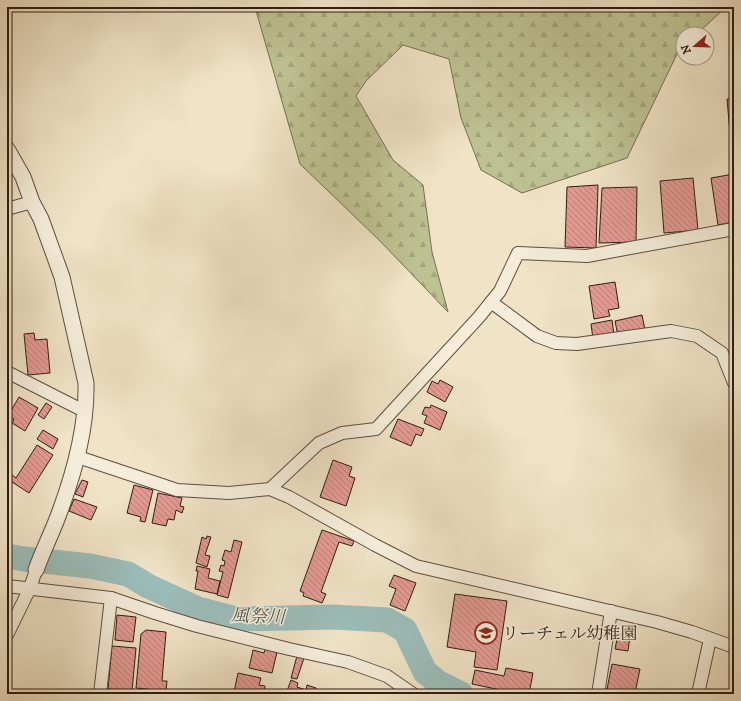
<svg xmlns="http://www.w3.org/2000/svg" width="741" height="701" font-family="'IM FELL DW Pica','Noto Serif JP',serif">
<defs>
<pattern id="forest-firs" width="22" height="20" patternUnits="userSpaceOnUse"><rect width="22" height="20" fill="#bec292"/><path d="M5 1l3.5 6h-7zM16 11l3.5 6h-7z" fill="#a4a67d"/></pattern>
<pattern id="building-back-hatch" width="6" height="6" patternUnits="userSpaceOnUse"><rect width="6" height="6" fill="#e69a93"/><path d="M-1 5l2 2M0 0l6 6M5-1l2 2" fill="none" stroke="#bb7d77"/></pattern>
</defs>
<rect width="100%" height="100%" fill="#f0e3c6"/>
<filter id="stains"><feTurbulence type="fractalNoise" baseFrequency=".005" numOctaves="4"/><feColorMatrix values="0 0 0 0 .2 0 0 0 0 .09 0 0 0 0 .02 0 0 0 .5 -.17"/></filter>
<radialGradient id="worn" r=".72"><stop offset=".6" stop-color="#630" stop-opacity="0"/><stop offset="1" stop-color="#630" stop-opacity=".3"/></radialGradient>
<polygon fill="url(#forest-firs)" stroke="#766f54" points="255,7 726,7 697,34 683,34 683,48 678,52 627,158 522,193 481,170 461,118 449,59 403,45 366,81 356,96 393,160 423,185 432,252 448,312 380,241 300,164"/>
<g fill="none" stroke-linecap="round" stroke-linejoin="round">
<polyline stroke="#9bbdb9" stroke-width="25" points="7,556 24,559 90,566 128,574 148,586 198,609 237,619 333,617 387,620 405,630 425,672 439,683 461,694"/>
</g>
<g fill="url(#building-back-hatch)" stroke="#2e1c15">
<polygon points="727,99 734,99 734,144 731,144"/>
<polygon points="734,174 734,222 718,225 711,178"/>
<polygon points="693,178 698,230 664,233 660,181"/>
<polygon points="598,185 596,248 565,247 567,187"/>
<polygon points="637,187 636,242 599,243 602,188"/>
<polygon points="615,282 619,308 608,310 610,316 594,319 589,286"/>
<polygon points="642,315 645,330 618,336 615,321"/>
<polygon points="612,320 614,335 593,339 591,324"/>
<polygon points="34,333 35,340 47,339 50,373 28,375 24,334"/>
<polygon points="440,380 453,387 445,402 427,392 432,381 438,384"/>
<polygon points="19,397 38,408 25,431 12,423 14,419 8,416"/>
<polygon points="46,403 52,407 44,419 38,415"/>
<polygon points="431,405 447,412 440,430 424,423 427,416 422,414 425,407 430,408"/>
<polygon points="398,419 424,429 421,436 416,434 411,446 390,437"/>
<polygon points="43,430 58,439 53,449 37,439"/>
<polygon points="37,445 53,455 29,493 9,480 12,475 16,478"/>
<polygon points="333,460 352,467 349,476 355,478 346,506 320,497"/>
<polygon points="82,480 88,482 83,497 75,494"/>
<polygon points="134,485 153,490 145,522 140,521 141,517 127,513"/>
<polygon points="158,493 182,498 180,506 184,507 182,513 176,510 174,520 168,519 166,526 152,523"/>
<polygon points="74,499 97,507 91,520 69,511"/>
<polygon points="322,530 354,541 352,546 339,542 321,592 326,594 322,603 303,596 304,593 300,591"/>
<polygon points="207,536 211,537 205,555 210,556 207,567 196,563 202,537 206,539"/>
<polygon points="234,540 242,542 228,598 217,595 223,572 219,571 221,565 224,566 225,561 222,560 225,550 231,552"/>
<polygon points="197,566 210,569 208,578 220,581 217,594 195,589 198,571 196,571"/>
<polygon points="394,575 416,583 405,611 390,605 396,589 389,586"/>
<polygon points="455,594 507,601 497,670 474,667 476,652 447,647"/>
<polygon points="117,615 136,617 133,642 115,640"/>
<polygon points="146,630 166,632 162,681 167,681 166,691 136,688 141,634"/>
<polygon points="618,634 630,636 628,651 615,649"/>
<polygon points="112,646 136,648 132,691 108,689"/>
<polygon points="265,649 277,652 272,673 249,668 253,650 264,653"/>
<polygon points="297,656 304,658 297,679 291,678"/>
<polygon points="612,664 640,669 635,693 627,692 627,694 606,694"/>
<polygon points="506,668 533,673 529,694 520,694 472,684 475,670 504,676"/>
<polygon points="238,673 261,678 259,685 265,686 264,694 243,694 234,692"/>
<polygon points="291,680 298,683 297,687 306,690 307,685 316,688 314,694 289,694 289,691 287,691"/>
</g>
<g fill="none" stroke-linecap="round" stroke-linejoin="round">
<g stroke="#5e4e41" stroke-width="14">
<g id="minor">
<polyline points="7,209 32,202"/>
<polyline points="491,302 537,336 556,343 577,344 671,331 697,336 722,353 734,383"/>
<polyline points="7,372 84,411"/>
<polyline points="78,457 177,490 229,493 270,489 319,443 342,433 376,429 479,317 500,291 518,253 587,256 734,229"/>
<polyline points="270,489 289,497 375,545 416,566 657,622 692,632 734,647"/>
<polyline points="7,586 111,598 155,613 197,626 289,649 348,662 387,676 413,694"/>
<polyline points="7,635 30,588 36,570"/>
<polyline points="100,694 111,598"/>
<polyline points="598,694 611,611"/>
<polyline points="698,694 710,639"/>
</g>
</g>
<g stroke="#5e4e41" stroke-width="17">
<path id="tertiary" d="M 7,149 L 23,177 L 32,202 L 41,219 L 62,277 L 86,383 C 87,427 75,470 60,511 C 53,531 43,550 36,570"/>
</g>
<use href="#minor" stroke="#f5edda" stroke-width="12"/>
<use href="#tertiary" stroke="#f5edda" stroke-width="15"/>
</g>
<defs>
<g id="school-ring" transform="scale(1.15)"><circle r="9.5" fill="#f5edda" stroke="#8f2418" stroke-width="1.5"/><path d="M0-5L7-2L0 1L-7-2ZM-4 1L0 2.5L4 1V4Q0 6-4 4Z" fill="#8f2418"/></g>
</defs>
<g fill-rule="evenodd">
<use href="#school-ring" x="486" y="633"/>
</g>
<g text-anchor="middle" stroke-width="3" stroke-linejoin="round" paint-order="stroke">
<g font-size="17" fill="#2e1c15" stroke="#f5edda" text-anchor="start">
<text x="502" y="639">リーチェル幼稚園</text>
</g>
<g font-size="18" font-style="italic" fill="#54544e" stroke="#f5edda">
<text transform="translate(258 616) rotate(2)" y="6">風祭川</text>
</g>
</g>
<rect width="741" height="701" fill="none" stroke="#f0e3c6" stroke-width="24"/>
<rect x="8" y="8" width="725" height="685" fill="none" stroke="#2e1c15" stroke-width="2"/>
<rect x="12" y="12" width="717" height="677" fill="none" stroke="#2e1c15"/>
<g transform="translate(695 46) rotate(250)"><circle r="19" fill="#f5edda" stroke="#a5998b"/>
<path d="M0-3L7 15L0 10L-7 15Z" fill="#8f2418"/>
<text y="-6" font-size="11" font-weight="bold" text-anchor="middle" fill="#2e1c15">N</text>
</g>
<rect width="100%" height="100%" filter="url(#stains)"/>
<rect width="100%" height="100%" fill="url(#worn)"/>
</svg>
